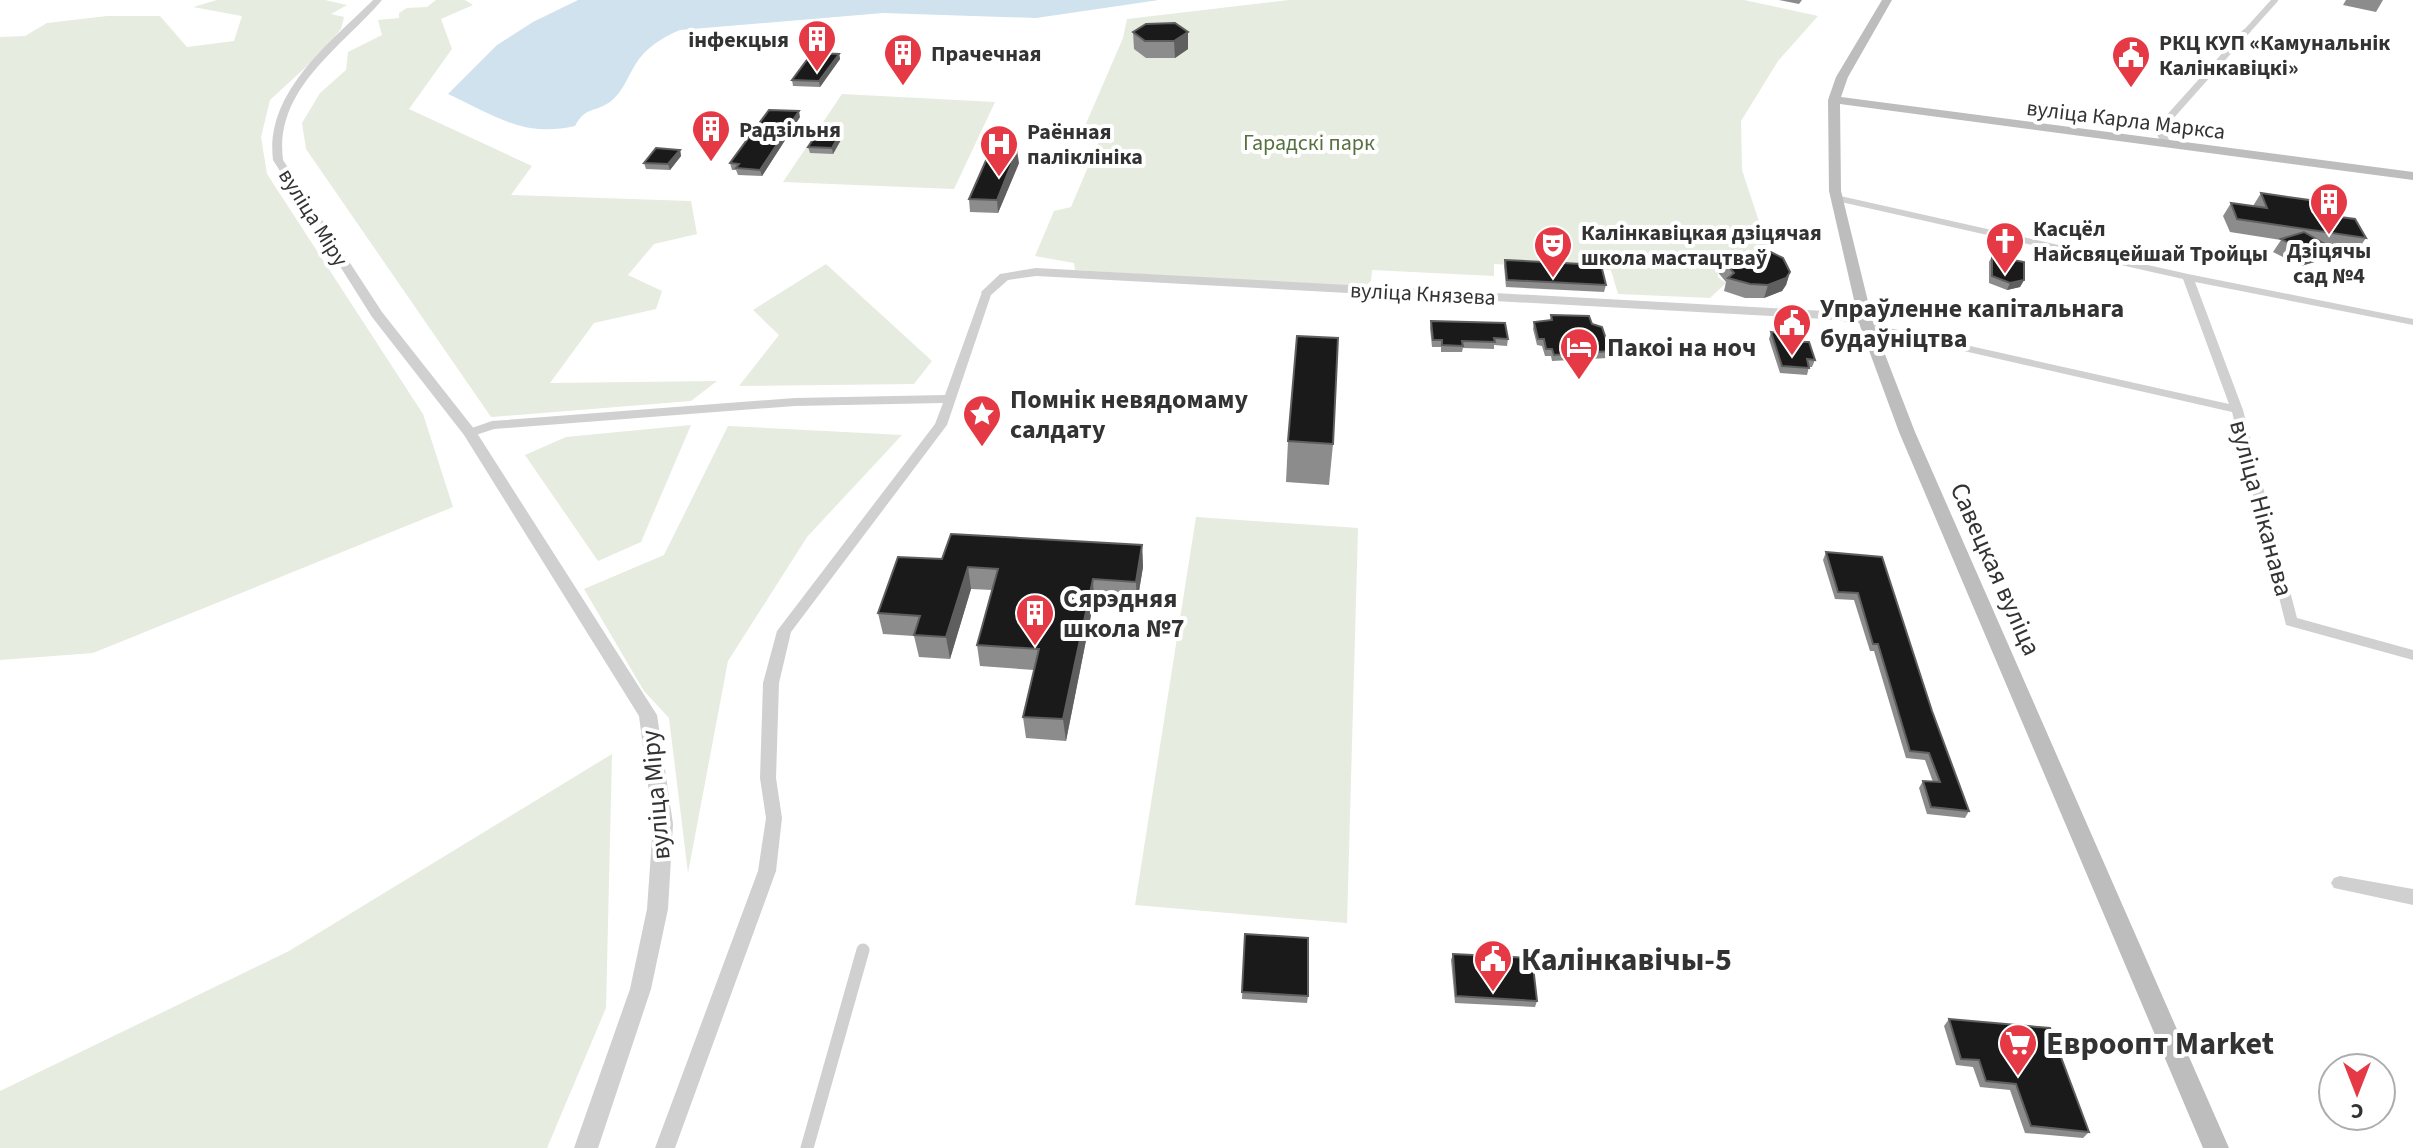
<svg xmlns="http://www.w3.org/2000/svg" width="2413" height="1148" font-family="'Source Sans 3',sans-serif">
<rect width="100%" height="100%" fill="#fff"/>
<g fill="#e6ecdf">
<polygon points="217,0 325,0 347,5 331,14 344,17 341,29 320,54 270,100 261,137 267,174 423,414 453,507 93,653 0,660 0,37 25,36 47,23 107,16 160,16 187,47 234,41 242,16 193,7"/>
<polygon points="436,0 465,0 473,5 441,19 452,49 409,109 532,166 511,195 691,201 697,234 654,244 628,275 662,291 656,309 594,323 550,383 717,381 691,401 491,417 306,149 302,123 320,93 346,70 348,52 382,35 378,20 399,18 399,13 407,8 427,7"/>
<polygon points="1289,0 1744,0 1818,16 1778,61 1741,121 1742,170 1770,255 1718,267 1718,277 1726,283 1710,298 1618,294 1611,270 1494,264 1494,276 1372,270 1371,281 1365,286 1352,287 1075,270 1074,263 1035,256 1054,211 1071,207 1099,141 1085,126 1123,38 1127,19"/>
<polygon points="842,94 995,102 954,189 783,182"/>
<polygon points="826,264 932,361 914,384 739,386 779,335 753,310"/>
<polygon points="691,425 641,542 598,561 525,455 566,437"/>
<polygon points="728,426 902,435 807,537 728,661 688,873 669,718 644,691 584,589 664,555"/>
<polygon points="1196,517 1358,528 1347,923 1135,905"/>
<polygon points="612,754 606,1008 547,1148 0,1148 0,1091 289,951"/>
</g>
<path fill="#cfe2ee" d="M 578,0 L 1159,0 L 1036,18 L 883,13 L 680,30 C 663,37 645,48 635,65 C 627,78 623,92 610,102 C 594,113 586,106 575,126 C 523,138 494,115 448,94 L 497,45 L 533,22 Z"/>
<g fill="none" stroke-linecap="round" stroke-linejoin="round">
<polyline stroke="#d0d0d0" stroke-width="6" points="2247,31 2275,0"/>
<polyline stroke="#d0d0d0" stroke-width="13" points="807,1148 863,950"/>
<g fill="#d0d0d0" fill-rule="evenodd">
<polygon points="2244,29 2251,31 2164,129 2171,144 2163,146 2154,129 2156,127"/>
<polygon points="1836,195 2188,274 2413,319 2413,325 2195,282 2243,410 2297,618 2413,650 2413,660 2286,625 2232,412 1867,329 1861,326 1867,323 2229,404 2183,279 1832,200 1831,198"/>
<polygon points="987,289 992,292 947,425 791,632 779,683 776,778 782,818 776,871 675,1148 655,1148 758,871 766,818 760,778 763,683 777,631 935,424 943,403 795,406 494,429 470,437 464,433 466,430 492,421 795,398 945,395 982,292"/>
<polygon points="2340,876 2413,889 2413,905 2334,888 2331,883 2334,878"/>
</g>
<g fill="#d0d0d0" fill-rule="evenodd">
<path d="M 373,0 L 382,0 C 341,48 274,89 283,160 L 382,312 L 475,430 L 657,715 L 673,824 L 668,909 L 651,989 L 598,1148 L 574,1148 L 630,989 L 647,909 L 653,824 L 639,716 L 464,435 L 372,317 L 273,160 C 265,92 329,44 373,0 Z"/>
<polygon points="1036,268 1826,311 1866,316 1872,320 1866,324 1826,319 1036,276 1008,280 991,295 983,295 981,292 1000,274"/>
</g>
<polygon fill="#bdbdbd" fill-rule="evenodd" points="1882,0 1892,0 1848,77 1841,97 2413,172 2413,180 1840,104 1841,191 1874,326 1915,432 2229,1148 2203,1148 1899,432 1860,326 1829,191 1828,100 1836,77"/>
</g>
<g fill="#8c8c8c">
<polygon points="1779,0 1802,0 1799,4"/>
<polygon points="2346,0 2383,0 2376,12 2343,5"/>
<polygon points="1146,24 1188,49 1175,58 1146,58 1134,49 1133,32"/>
<polygon points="839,54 840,59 820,87 793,86 792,80"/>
<polygon points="800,117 762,176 738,175 736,170 732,170 730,163"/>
<polygon points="842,138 833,154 810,153 808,147"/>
<polygon points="680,150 681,156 670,170 646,169 644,163"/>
<polygon points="1019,163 998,213 970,212 969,199"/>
<polygon points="2261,193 2318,214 2366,238 2357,251 2330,247 2321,260 2301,266 2273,252 2281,240 2230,232 2223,216 2231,203 2253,206"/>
<polygon points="1992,256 2024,280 2020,287 2007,290 1989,283 1989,262"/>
<polygon points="1720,257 1790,272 1786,285 1782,291 1764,298 1745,298 1724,291 1726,282 1716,270"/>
<polygon points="1505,260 1606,285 1604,292 1506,287 1504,266"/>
<polygon points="1551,315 1592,324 1610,351 1608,358 1552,361 1551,356 1545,356 1542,346 1537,345 1533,329 1534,322 1550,321"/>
<polygon points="1431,321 1508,339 1507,346 1494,345 1494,349 1463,348 1462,352 1441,352 1441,347 1432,347 1430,328"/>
<polygon points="1771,332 1803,342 1815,360 1812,367 1809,367 1807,375 1780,373 1769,339"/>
<polygon points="1288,441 1333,444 1329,485 1286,482"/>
<polygon points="1142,545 1143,567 1137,603 1094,600 1066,741 1026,738 1023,717 1034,670 980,666 977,645 992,590 971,589 950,659 919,657 914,636 883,634 878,613 942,559"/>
<polygon points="1826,552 1882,557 1932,711 1969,811 1965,818 1927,814 1919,788 1923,781 1933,782 1925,760 1906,758 1874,651 1870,651 1854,600 1835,599 1823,560"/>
<polygon points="1245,934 1308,996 1307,1003 1242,999"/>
<polygon points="1453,954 1537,1001 1535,1007 1455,1003 1451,960"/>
<polygon points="1949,1019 2089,1132 2083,1138 2025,1133 2010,1090 1980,1087 1973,1067 1956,1065 1944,1026"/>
</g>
<g fill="#5f5f5f">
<polygon points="1188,32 1188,49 1175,58 1174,41"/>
<polygon points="839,54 840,59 820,87 819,81"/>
<polygon points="799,111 800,117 762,176 760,170"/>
<polygon points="841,132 842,138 833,154 832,148"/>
<polygon points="680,150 681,156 670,170 668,164"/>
<polygon points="1017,150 1019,163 998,213 997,200"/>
<polygon points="2330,247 2321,260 2301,266 2309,253"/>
<polygon points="1790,272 1786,285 1782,291 1764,298 1768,285"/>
<polygon points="2024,280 2020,287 2007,290 2010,283"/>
<polygon points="1142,545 1143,567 1137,603 1136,582"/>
<polygon points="968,567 971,589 950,659 946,637"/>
<polygon points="1093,579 1094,600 1066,741 1063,719"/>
</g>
<g fill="#1a1a1a" stroke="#5f5f5f" stroke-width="2">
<polygon points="1175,23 1188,32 1174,41 1145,41 1133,32 1146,24"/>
<polygon points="812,53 839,54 819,81 792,80"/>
<polygon points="769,110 799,111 760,170 736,168 739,164 730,163"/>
<polygon points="818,132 841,132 832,148 808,147"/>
<polygon points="656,148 680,150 668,164 644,163"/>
<polygon points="991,149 1017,150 997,200 969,199"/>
<polygon points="2261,193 2309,200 2318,214 2355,219 2366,238 2237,219 2231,203 2267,208"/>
<polygon points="2304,232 2330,247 2309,253 2281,239"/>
<polygon points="1741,252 1761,257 1771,252 1783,258 1790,272 1786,278 1768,285 1750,284 1728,278 1734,273 1720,257"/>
<polygon points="1992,256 2024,262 2024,280 2010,283 1992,276"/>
<polygon points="1505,260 1601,265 1606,285 1507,280"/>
<polygon points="1551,315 1589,316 1592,324 1602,327 1610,351 1554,355 1552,349 1546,349 1544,339 1538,339 1534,322 1552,320"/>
<polygon points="1431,321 1505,323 1508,339 1494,338 1495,342 1462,341 1463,346 1442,345 1442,340 1433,340"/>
<polygon points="1771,332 1801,335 1803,342 1809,342 1815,360 1807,359 1809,368 1782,366"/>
<polygon points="1297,336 1338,338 1333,444 1288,441"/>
<polygon points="951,534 1142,545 1136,582 1093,579 1063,719 1023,717 1039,649 977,645 998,569 968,567 946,637 914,635 920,616 878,613 898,557 942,559"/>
<polygon points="1826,552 1882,557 1932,711 1969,811 1931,807 1923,781 1940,782 1929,753 1910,751 1878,644 1873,644 1858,593 1838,592"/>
<polygon points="1245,934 1308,938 1308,996 1242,992"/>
<polygon points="1453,954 1532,958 1537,1001 1456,996"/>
<polygon points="1949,1019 2050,1028 2089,1132 2031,1126 2016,1084 1986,1081 1979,1060 1961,1059"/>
</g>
<defs>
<g id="building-pin" transform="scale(2)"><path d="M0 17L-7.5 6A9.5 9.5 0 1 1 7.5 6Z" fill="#e63946" stroke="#fff"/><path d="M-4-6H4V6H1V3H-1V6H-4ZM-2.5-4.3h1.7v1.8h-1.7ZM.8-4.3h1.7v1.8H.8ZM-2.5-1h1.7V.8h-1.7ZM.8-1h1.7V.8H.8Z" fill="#fff"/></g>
<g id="civic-pin" transform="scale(2)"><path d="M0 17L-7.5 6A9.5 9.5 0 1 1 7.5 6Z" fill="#e63946" stroke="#fff"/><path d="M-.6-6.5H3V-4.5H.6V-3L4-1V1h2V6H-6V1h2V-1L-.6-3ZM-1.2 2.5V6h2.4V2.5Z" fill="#fff"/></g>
<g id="hospital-pin" transform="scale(2)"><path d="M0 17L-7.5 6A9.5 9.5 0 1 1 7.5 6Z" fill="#e63946" stroke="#fff"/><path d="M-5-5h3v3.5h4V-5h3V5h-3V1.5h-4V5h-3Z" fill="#fff"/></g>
<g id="church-pin" transform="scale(2)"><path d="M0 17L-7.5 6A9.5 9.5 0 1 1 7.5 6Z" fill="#e63946" stroke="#fff"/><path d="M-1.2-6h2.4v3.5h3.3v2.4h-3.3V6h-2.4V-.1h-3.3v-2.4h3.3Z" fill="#fff"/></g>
<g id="theatre-pin" transform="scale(2)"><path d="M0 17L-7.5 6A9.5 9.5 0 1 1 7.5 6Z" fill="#e63946" stroke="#fff"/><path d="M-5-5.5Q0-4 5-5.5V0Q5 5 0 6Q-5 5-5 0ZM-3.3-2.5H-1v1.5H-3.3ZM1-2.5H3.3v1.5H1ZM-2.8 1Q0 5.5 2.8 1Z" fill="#fff"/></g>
<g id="hotel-pin" transform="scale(2)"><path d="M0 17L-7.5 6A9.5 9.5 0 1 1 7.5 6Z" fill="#e63946" stroke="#fff"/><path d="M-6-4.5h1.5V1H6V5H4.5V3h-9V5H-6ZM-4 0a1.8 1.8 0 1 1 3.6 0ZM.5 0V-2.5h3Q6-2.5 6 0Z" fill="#fff"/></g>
<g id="sight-pin" transform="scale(2)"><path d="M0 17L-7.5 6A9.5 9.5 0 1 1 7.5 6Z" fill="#e63946" stroke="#fff"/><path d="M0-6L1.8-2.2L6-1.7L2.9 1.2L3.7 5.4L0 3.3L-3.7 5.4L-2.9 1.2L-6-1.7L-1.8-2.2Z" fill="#fff"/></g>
<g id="supermarket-pin" transform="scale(2)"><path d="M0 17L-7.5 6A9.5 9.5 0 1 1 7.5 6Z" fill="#e63946" stroke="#fff"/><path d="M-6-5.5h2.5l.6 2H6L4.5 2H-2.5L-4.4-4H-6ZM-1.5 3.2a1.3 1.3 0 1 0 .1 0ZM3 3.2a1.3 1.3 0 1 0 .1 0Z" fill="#fff"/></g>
</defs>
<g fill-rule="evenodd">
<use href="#building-pin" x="817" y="39"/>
<use href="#building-pin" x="903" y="53"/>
<use href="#civic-pin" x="2131" y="55"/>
<use href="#building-pin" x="711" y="129"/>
<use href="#hospital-pin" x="999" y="144"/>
<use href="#building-pin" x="2329" y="202"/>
<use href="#church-pin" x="2005" y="241"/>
<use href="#theatre-pin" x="1553" y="245"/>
<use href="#civic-pin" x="1792" y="323"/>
<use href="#hotel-pin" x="1579" y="347"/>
<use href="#sight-pin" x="982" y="414"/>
<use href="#building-pin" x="1035" y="613"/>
<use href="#civic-pin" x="1493" y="959"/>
<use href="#supermarket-pin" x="2018" y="1043"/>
</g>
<g text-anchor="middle" stroke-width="8" stroke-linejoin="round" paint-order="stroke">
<g font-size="22" font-weight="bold" fill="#333" stroke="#fff" text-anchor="start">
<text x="789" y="47" text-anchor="end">інфекцыя</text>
<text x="2159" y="50">РКЦ КУП «Камунальнік<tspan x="2159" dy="25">Калінкавіцкі»</tspan></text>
<text x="931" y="61">Прачечная</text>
<text x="739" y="137">Радзільня</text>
<text x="1027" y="139">Раённая<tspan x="1027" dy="25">паліклініка</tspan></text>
<text x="2033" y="236">Касцёл<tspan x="2033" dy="25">Найсвяцейшай Тройцы</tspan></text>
<text x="1581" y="240">Калінкавіцкая дзіцячая<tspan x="1581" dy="25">школа мастацтваў</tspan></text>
<text x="2329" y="258" text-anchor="middle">Дзіцячы<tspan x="2329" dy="25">сад №4</tspan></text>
</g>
<g font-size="22" fill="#333" stroke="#fff">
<text transform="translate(2126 119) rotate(7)" y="8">вуліца Карла Маркса</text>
<text transform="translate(314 217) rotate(58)" y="8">вуліца Міру</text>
<text transform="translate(1423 293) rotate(3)" y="8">вуліца Князева</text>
</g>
<g font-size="22" fill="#56703f" stroke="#fff">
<text x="1309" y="150">Гарадскі парк</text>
</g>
<g font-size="26" font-weight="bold" fill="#333" stroke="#fff" text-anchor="start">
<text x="1820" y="317">Упраўленне капітальнага<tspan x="1820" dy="30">будаўніцтва</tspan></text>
<text x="1607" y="356">Пакоі на ноч</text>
<text x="1010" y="408">Помнік невядомаму<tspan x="1010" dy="30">салдату</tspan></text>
<text x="1063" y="607">Сярэдняя<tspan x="1063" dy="30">школа №7</tspan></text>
</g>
<g font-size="26" fill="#333" stroke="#fff">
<text transform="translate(2262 508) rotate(75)" y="9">вуліца Ніканава</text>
<text transform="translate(1996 569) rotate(66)" y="9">Савецкая вуліца</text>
<text transform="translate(655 795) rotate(-95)" y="9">вуліца Міру</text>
</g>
<g font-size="32" font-weight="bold" fill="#333" stroke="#fff" text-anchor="start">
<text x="1521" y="970">Калінкавічы-5</text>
<text x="2046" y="1054">Евроопт Market</text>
</g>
</g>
<g transform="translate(2357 1092) rotate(180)"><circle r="38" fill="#ffffff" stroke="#adadad" stroke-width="2"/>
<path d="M0-6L14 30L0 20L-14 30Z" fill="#e63946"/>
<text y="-12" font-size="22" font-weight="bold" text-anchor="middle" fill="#333333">С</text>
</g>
</svg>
